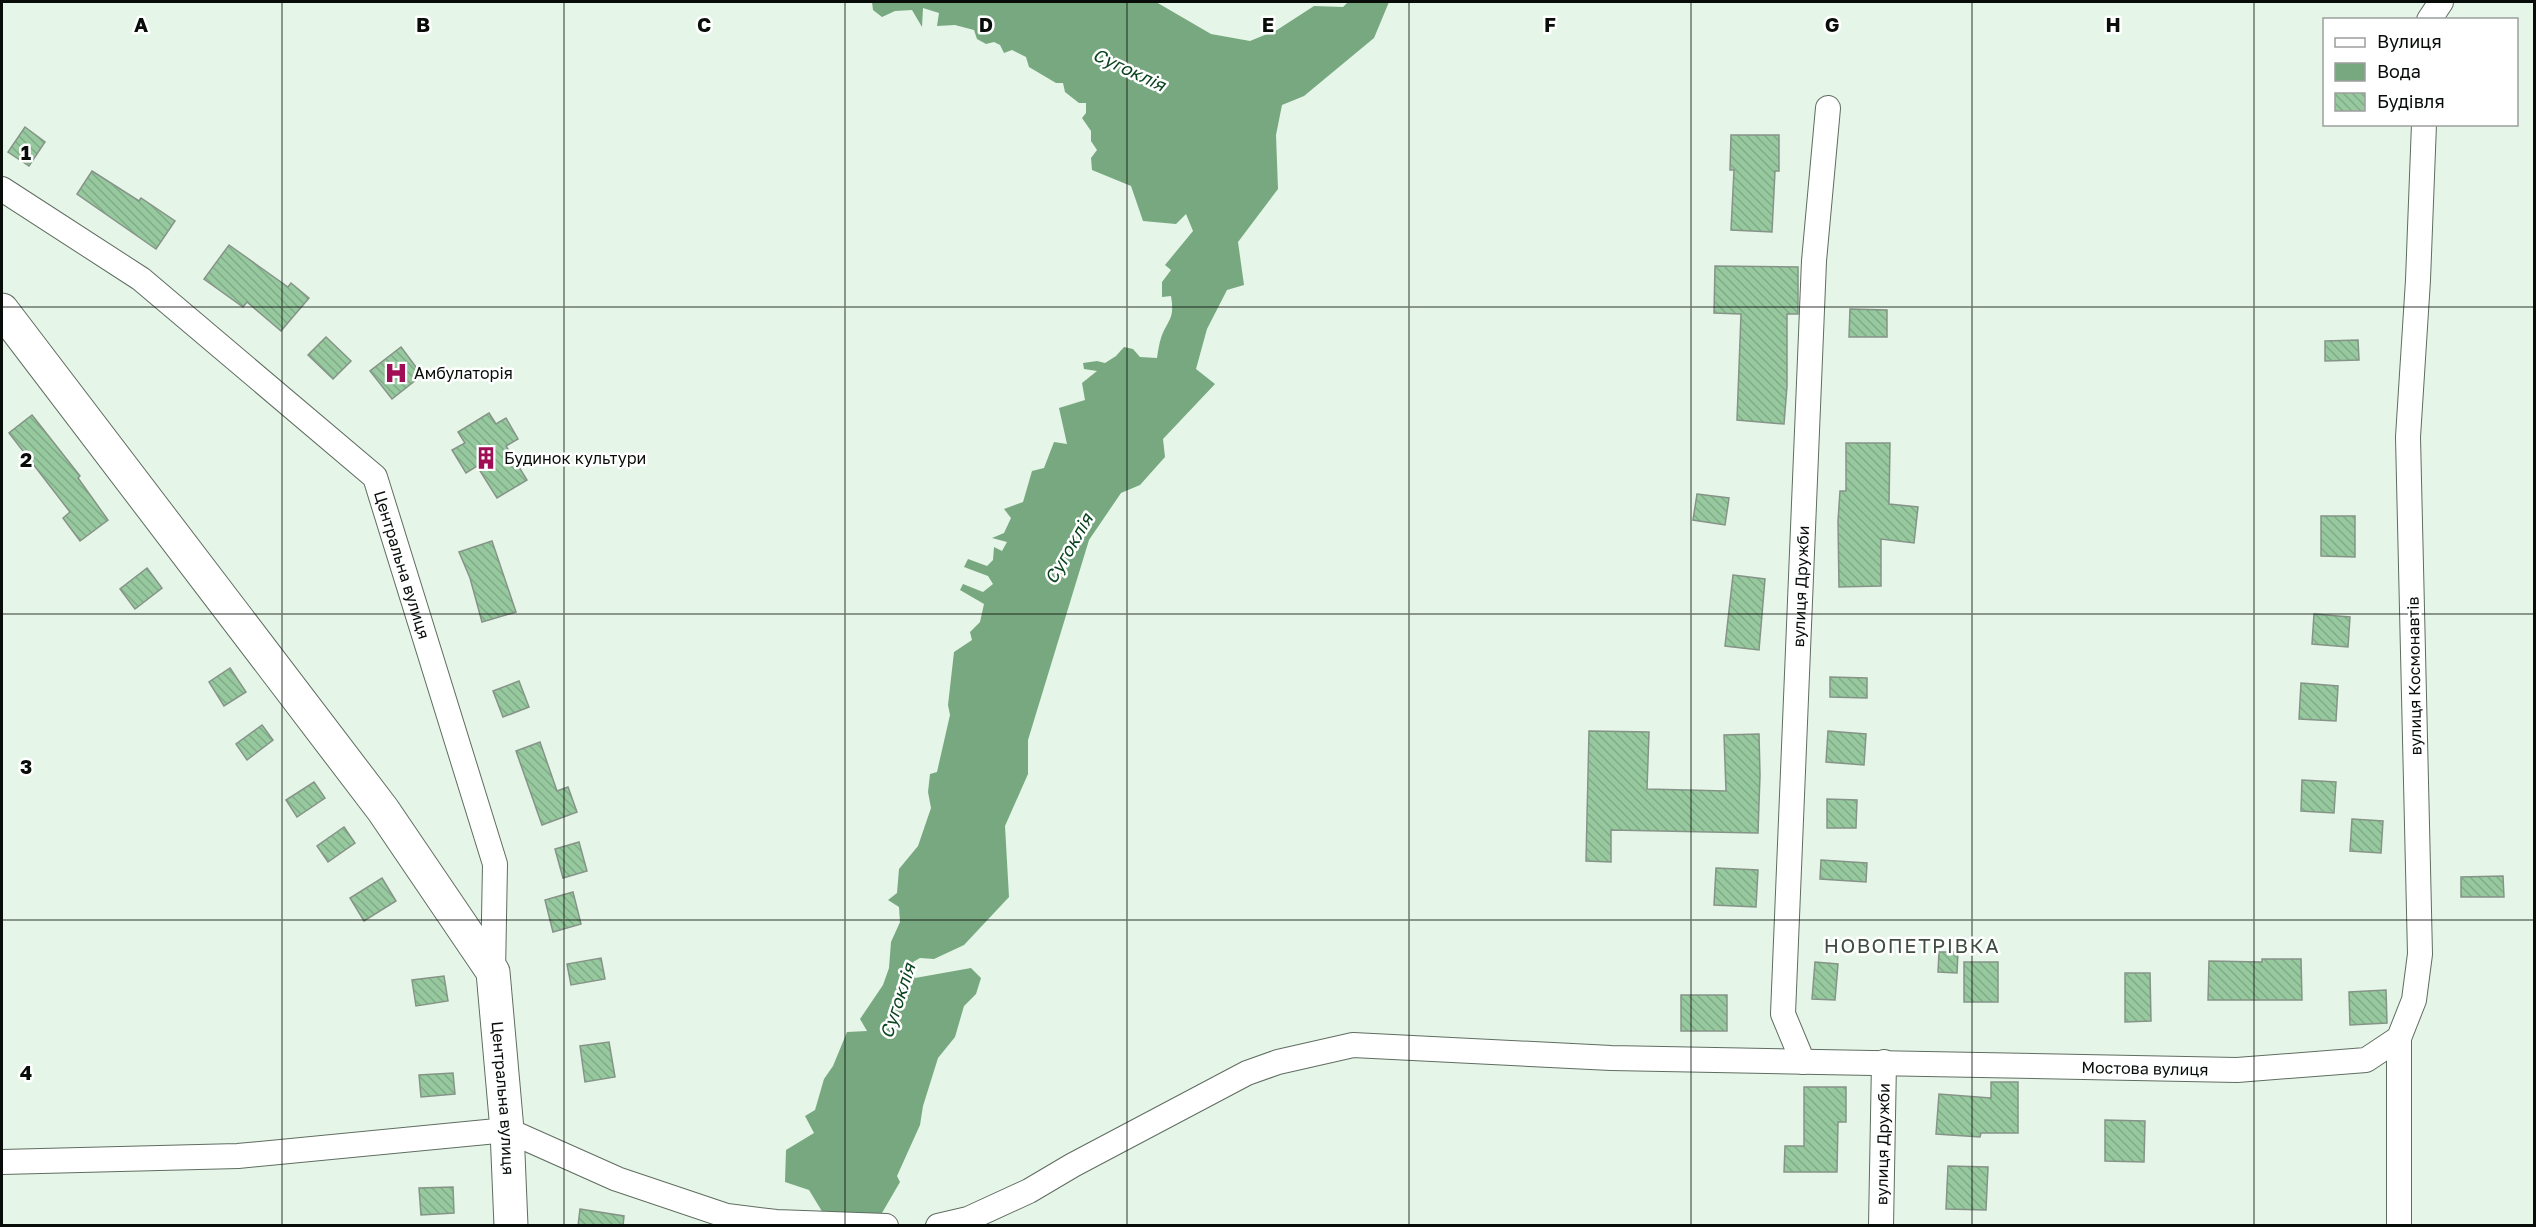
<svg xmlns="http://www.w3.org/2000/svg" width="2536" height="1227" font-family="'Golos Text',sans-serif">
<defs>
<pattern id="building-back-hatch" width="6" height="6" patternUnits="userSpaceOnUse" patternTransform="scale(1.5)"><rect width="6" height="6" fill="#97c99f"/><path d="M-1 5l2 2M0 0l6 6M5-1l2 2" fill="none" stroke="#81ab88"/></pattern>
</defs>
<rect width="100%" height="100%" fill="#e5f5e7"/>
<path fill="#77a880" d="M 872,2 L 1156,2 L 1211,34 L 1250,41 L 1277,30 L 1314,6 L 1343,7 L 1348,2 L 1389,2 L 1374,38 L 1304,96 L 1282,105 L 1276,135 L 1278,189 L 1238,242 L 1244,285 L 1227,290 L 1207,329 L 1196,369 L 1215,384 L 1163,439 L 1165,457 L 1140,485 L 1121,493 L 1089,540 L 1028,740 L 1028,774 L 1005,826 L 1009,897 L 964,945 L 934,959 L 920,958 L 913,962 L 915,978 L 971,968 L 981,978 L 976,994 L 964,1006 L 955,1037 L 938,1058 L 923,1106 L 920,1125 L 897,1176 L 900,1182 L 875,1225 L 823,1213 L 809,1190 L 785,1182 L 786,1150 L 814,1133 L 805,1116 L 815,1110 L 824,1079 L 833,1066 L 847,1032 L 867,1031 L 860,1019 L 883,985 L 889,968 L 891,942 L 900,922 L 899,907 L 888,900 L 897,893 L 899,869 L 918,846 L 931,808 L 928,792 L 930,774 L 937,772 L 950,715 L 948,705 L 954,652 L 972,640 L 970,632 L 980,622 L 984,604 L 960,590 L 963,584 L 983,592 L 993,584 L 988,576 L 964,567 L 968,559 L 987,566 L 993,560 L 994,547 L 1002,551 L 1007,542 L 992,538 L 1004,533 L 1011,518 L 1004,509 L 1023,502 L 1032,471 L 1044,468 L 1054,442 L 1067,444 L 1059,408 L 1085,400 L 1082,383 L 1097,371 L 1084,369 L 1083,363 L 1097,361 L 1105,363 L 1116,356 L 1124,347 L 1133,349 L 1140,357 L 1157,358 C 1158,351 1159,344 1161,338 C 1168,319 1175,320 1171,296 L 1162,297 L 1162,282 L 1171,270 L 1165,265 L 1193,231 L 1186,214 L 1176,224 L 1143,221 L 1131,186 L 1092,170 L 1091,158 L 1097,150 L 1091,141 L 1091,131 L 1082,118 L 1086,113 L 1086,103 L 1079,103 L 1065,92 L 1063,83 L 1056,83 L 1029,67 L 1026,57 L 1012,50 L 1004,53 L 1000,45 L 994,42 L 986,44 L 977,39 L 974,30 L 955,25 L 937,26 L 939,13 L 923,8 L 922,27 L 912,10 L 895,11 L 882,17 L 873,10 Z"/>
<g fill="url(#building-back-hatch)" stroke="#869488" stroke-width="1.5">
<polygon points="25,127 45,142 29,166 8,152"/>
<polygon points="1731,135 1779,135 1779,171 1775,171 1772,232 1731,230 1734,170 1730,170"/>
<polygon points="92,171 139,201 141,198 175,221 156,249 77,194"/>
<polygon points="229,245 288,287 291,283 309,298 281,331 247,302 243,307 204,279"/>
<polygon points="1715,266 1798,267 1798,314 1787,314 1787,386 1784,424 1737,420 1741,314 1714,313"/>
<polygon points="1850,309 1887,310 1887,337 1849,337"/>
<polygon points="326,337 351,361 333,379 308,355"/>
<polygon points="2358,340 2359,360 2325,361 2325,341"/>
<polygon points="401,347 422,375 392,399 370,371"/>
<polygon points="489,413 496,424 506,418 518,439 506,446 527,480 497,498 477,466 466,473 452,450 465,443 458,432"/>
<polygon points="32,415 80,476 78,478 108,520 80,541 63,518 70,512 9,433"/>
<polygon points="1846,443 1890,443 1889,504 1918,507 1914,543 1881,539 1881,586 1839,587 1838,521 1840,491 1846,491"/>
<polygon points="1697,494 1729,498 1725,525 1693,520"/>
<polygon points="2321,516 2355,516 2355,557 2321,556"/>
<polygon points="492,541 516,612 482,622 470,578 459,552"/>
<polygon points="147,568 162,588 135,609 120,589"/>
<polygon points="1733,575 1765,579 1759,650 1725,646"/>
<polygon points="2314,614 2350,617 2348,647 2312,644"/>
<polygon points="230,668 246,692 224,706 209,682"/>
<polygon points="1830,677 1867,678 1867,698 1830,697"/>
<polygon points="519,681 529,707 503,717 493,691"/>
<polygon points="2301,683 2338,686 2336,721 2299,719"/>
<polygon points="262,725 273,740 247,760 236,744"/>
<polygon points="1589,731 1649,732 1647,789 1726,791 1724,735 1759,734 1760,775 1758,833 1611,830 1611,862 1586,861"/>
<polygon points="1828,731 1866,734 1864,765 1826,762"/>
<polygon points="540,742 557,791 568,787 577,812 542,825 516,751"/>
<polygon points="2302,780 2336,782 2334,813 2301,811"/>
<polygon points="314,782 325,798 297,817 286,800"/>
<polygon points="1827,799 1857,800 1856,828 1827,828"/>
<polygon points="2352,819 2383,821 2381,853 2350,851"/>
<polygon points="344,827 355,843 328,862 317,846"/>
<polygon points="579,842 587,871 563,878 555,849"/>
<polygon points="1821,860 1867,863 1866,882 1820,879"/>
<polygon points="1716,868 1758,870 1756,907 1714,905"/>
<polygon points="2503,876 2504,897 2461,897 2461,877"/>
<polygon points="382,878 396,901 364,921 350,898"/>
<polygon points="573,892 581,924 553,932 545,900"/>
<polygon points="1939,952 1958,952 1957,973 1938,972"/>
<polygon points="601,958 605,979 571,985 567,964"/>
<polygon points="2262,959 2301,959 2302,1000 2208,1000 2209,961 2262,962"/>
<polygon points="1815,962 1838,964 1835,1000 1812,999"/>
<rect x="1964" y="962" width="34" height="40"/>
<polygon points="2125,973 2150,973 2151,1021 2125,1022"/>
<polygon points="444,976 448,1001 416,1006 412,980"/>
<polygon points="2386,990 2387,1023 2350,1025 2349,992"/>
<rect x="1681" y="995" width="46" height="36"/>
<polygon points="609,1042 615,1077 585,1082 580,1046"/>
<polygon points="453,1073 455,1094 421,1097 419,1075"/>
<polygon points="1991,1082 2018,1082 2018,1133 1981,1133 1980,1137 1936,1134 1939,1094 1991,1098"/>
<polygon points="1804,1087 1846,1087 1846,1122 1838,1122 1837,1172 1784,1172 1785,1146 1804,1146"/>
<polygon points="2105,1120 2145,1121 2144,1162 2105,1161"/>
<polygon points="1948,1166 1988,1167 1986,1210 1946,1209"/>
<polygon points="453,1187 454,1213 421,1215 419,1188"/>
<polygon points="580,1209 624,1216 623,1226 578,1226"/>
</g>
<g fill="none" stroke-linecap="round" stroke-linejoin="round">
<g stroke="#5f6d61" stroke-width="26">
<g id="street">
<polyline points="2429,20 2441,2"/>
<path id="s1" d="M 2,189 L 141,279 L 375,477 L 495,864 L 493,972"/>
<path id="s2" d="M 1803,1062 L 1783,1014 L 1814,261 L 1828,108"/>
<polyline points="2,1162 238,1156 507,1130 617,1179 727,1216 776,1222 886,1226"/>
<path id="s3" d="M 938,1226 L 968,1219 L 1029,1191 L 1073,1165 L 1247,1073 L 1278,1062 L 1353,1045 L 1611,1058 L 2237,1070 L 2366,1060 L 2399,1038"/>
<path id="s4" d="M 1881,1226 L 1884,1062"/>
<polyline points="2399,1226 2399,1038 2414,1000 2420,954 2408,437 2418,280 2424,124"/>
</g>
</g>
<g stroke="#5f6d61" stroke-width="35">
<g id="secondary">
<path id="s5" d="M 2,310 L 383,810 L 493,972 L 507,1130 L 511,1226"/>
</g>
</g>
<use href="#street" stroke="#fff" stroke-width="24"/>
<use href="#secondary" stroke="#fff" stroke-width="33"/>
</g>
<path fill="none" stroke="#080d09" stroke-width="1.5" stroke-opacity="0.55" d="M 282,2 L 282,1226M 564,2 L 564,1226M 845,2 L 845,1226M 1127,2 L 1127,1226M 1409,2 L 1409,1226M 1691,2 L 1691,1226M 1972,2 L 1972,1226M 2254,2 L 2254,1226M 2,307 L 2534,307M 2,614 L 2534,614M 2,920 L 2534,920"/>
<defs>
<g id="hospital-bare" transform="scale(1.8)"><path d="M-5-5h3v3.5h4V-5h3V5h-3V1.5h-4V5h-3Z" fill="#a00f56" stroke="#fff" stroke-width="2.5" paint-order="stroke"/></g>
<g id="building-bare" transform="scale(1.8)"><path d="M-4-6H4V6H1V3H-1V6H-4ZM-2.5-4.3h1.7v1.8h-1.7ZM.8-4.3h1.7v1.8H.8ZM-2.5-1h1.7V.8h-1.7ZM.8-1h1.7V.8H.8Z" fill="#a00f56" stroke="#fff" stroke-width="2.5" paint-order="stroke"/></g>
</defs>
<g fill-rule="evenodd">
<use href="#hospital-bare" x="396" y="373"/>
<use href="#building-bare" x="486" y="458"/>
</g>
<g text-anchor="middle" stroke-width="5" stroke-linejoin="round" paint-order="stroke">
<g font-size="16" fill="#080d09" stroke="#fff" text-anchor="start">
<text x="414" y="379">Амбулаторія</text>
<text x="504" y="464">Будинок культури</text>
</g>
<g font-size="16" fill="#080d09" stroke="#fff">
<text dy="6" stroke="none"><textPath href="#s1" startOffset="564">Центральна вулиця</textPath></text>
<text dy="6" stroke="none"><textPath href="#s2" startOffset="480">вулиця Дружби</textPath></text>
<text transform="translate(2414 676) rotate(-91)" y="6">вулиця Космонавтів</text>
<text dy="6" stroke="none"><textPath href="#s3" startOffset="1248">Мостова вулиця</textPath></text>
<text dy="6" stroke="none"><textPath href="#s5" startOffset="951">Центральна вулиця</textPath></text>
<text dy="6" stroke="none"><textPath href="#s4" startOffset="82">вулиця Дружби</textPath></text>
</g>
<g font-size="18" font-style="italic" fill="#0a441e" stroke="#fff">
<text transform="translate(1129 70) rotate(25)" y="6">Сугоклія</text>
<text transform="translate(1069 549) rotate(-60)" y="6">Сугоклія</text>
<text transform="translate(898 1001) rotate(-72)" y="6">Сугоклія</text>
</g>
<g font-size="20" letter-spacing="1.5" fill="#3f4d41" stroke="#fff">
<text x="1912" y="953">НОВОПЕТРІВКА</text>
</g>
</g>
<g font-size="20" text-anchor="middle" font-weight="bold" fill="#080d09" stroke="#fff" stroke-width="5" stroke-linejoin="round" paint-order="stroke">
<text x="141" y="32">A</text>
<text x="423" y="32">B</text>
<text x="704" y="32">C</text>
<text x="986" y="32">D</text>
<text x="1268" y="32">E</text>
<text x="1550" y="32">F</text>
<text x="1832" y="32">G</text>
<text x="2113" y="32">H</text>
<text x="26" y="160">1</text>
<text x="26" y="467">2</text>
<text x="26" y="774">3</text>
<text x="26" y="1080">4</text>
</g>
<rect width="2536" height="1227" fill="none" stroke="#080d09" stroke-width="6"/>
<rect x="2323" y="18" width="195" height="108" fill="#ffffff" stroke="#9c9e9d" stroke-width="1.5"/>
<rect x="2335" y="38" width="30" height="9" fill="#ffffff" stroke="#9c9e9d" stroke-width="1.5"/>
<text x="2377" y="48" font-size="18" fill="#080d09">Вулиця</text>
<rect x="2335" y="63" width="30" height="18" fill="#77a880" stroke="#9c9e9d" stroke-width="1.5"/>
<text x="2377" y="78" font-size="18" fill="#080d09">Вода</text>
<rect x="2335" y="93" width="30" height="18" fill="url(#building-back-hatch)" stroke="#9c9e9d" stroke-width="1.5"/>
<text x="2377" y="108" font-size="18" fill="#080d09">Будівля</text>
</svg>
